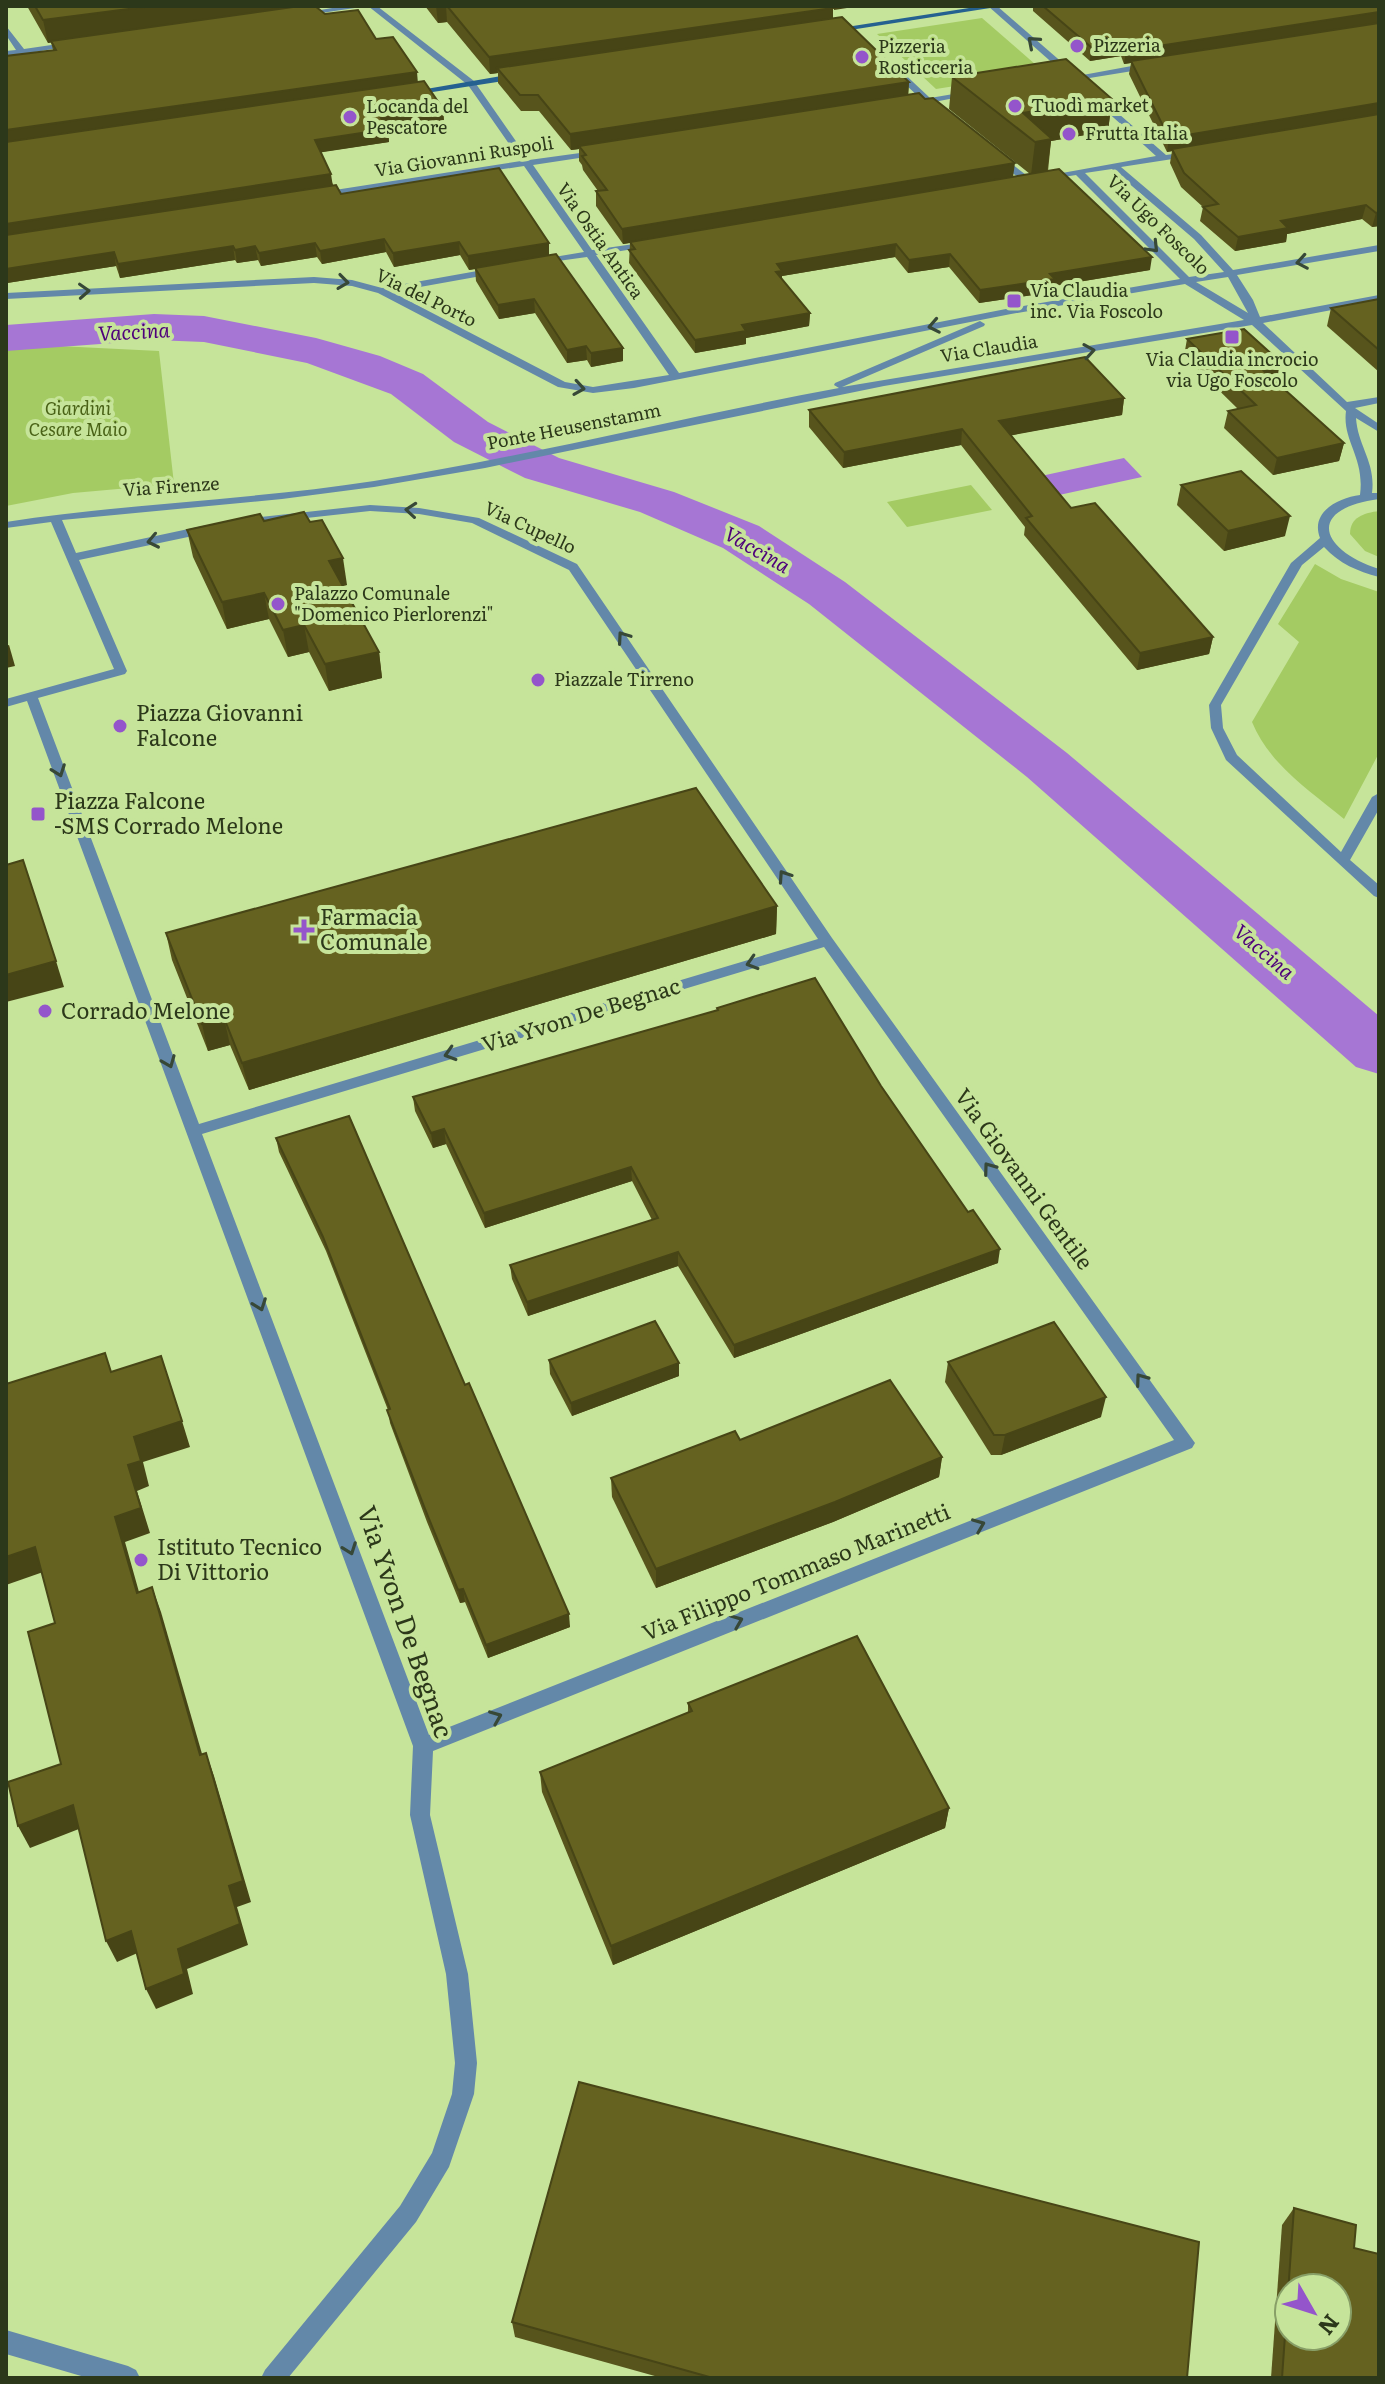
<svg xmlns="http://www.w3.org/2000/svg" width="1385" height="2384" font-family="Literata,serif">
<rect width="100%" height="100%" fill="#c6e49a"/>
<g fill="#a4cb63">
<polygon points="982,18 1044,72 936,89 877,34"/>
<polygon points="38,345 159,351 174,484 73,493 6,506 6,348"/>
<polygon points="971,485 992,510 907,527 887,502"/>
<path d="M 1379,511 L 1379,557 L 1365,551 L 1350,534 C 1350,517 1364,513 1379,511 Z"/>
<path d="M 1315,564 L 1341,579 L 1379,592 L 1379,753 L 1344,819 C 1309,790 1270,765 1252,722 L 1299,642 L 1278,624 Z"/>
</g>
<polygon fill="#a676d4" points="1124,458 1142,477 1059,495 1041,476"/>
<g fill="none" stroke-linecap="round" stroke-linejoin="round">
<polygon fill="#a676d4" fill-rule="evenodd" points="154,314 204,316 316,338 380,356 423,374 488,422 559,458 674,492 759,526 845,582 1067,753 1379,1016 1379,1074 1356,1067 1027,777 809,604 723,548 640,512 525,478 454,442 391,394 307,363 204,342 154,340 6,351 6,325"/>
<g fill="#6388a9" fill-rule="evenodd">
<path d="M 344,6 L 377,6 L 474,81 L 529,160 L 602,150 L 604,152 L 599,155 L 533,165 L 592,250 L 655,241 L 655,245 L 652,246 L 596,255 L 679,373 L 1011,308 L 1180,279 L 1076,175 L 1045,180 L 1040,177 L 1156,156 L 1093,99 L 1093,95 L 1096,94 L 1166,155 L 1195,151 L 1197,153 L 1192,156 L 1121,167 L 1201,235 L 1233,270 L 1379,245 L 1379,251 L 1237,275 L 1253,300 L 1260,317 L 1379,295 L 1379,301 L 1263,323 L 1347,402 L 1379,397 L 1379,403 L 1355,408 L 1379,424 L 1379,432 L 1356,418 C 1358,447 1376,462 1372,493 L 1379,493 L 1379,499 C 1305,509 1320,550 1379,569 L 1379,577 C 1357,571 1340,564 1324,547 L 1302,565 L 1221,705 L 1223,728 L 1237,755 L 1341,852 L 1372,797 L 1379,793 L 1379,809 L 1350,860 L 1379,885 L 1379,898 L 1374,896 L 1226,760 L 1211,728 L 1209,705 L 1291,563 L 1320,538 C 1310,512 1338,498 1360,495 C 1365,457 1342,441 1346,411 L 1252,325 L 884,386 L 485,468 L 374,487 L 282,499 L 62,520 L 76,553 L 207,525 L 213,529 L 207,533 L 79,560 L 127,671 L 125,674 L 38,698 L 199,1124 L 818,939 L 569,570 L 472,523 L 419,514 L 370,511 L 242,525 L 236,522 L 242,519 L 370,505 L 419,508 L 479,518 L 577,564 L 832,938 L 1195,1443 L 1192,1448 L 433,1751 L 430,1815 L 468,1974 L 477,2063 L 474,2094 L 449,2167 L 416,2222 L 288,2378 L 261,2378 L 265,2370 L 400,2206 L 432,2153 L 452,2094 L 455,2063 L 446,1974 L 410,1815 L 413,1746 L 27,701 L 6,707 L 6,699 L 114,669 L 51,522 L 6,528 L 6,522 C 128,503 252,500 374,481 C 530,456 683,417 839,388 L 834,385 L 835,383 L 980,321 L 985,324 L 984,326 L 842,387 L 1244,320 L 1185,284 L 1011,314 L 634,388 L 593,393 L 558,387 L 378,293 L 352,286 L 314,283 L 6,299 L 6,293 L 314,277 L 352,280 L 382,288 L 494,268 L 498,269 L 498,273 L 392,292 L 565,382 L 593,387 L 669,375 L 587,257 L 536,264 L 536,260 L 584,252 L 524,166 L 319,197 L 319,193 L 322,192 L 521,161 L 468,85 L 368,6 L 301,16 L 297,14 ZM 1112,169 L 1194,239 L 1224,272 L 1189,277 L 1085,173 ZM 1228,277 L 1248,313 L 1196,282 ZM 824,947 L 1174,1440 L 429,1735 L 202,1134 Z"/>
<polygon points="988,6 997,6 1072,71 1072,75 1066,75"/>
<polygon points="6,26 24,49 72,42 76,45 6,57 6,51 16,50 6,35"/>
<polygon points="1148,63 1152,66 1151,68 1065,82 1061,79"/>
<polygon points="890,66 896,66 930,98 971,91 975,94 934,102 931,107 926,104 911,105 911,101 921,99 890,70"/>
<polygon points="993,154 999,154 1030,178 1030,182 1024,182 993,158"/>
<polygon points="6,2330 128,2366 136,2370 140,2378 88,2378 6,2354"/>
</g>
<g fill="#256190" fill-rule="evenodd">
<polygon points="982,6 1003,6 831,33 827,30"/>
<polygon points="519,73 522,74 522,78 407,96 403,93"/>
</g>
</g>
<g fill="#57541c">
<polygon points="27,6 315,6 325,14 376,39 443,109 444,122 388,130 389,142 321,152 333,185 341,194 549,255 623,348 623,361 591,367 587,360 567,363 535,313 499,319 476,281 475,269 469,270 460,255 394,267 386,252 322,264 317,257 261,266 258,260 237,263 235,260 120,278 116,266 7,283 6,279 6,56 53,50 51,42 48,43"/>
<polygon points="425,6 860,6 833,9 833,19 909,82 908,95 1013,177 1030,174 949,109 952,77 1112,99 1108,131 1051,141 1048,171 1150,270 1054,286 1053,292 979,303 949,267 908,273 895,257 782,276 782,279 810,313 809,326 746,338 746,344 695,353 629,263 630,243 623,244 596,206 596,191 598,191 583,170 582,165 579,161 579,149 571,150 539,111 521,111 498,83 498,73 490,74 447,22 438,23"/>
<polygon points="1033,6 1379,6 1379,226 1372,227 1362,219 1287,234 1286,242 1235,251 1200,221 1203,207 1181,187 1170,163 1172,151 1167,152 1129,74 1131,63 1124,64 1121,56 1090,61 1033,11"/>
<polygon points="1379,299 1379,372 1327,326 1331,308"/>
<polygon points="1187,339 1286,367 1282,384 1279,385 1344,443 1339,461 1273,475 1224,428 1228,411 1238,409 1184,356"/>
<polygon points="1124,398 1122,415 1011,435 1071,508 1213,637 1209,654 1137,670 1024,535 1025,527 961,445 843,468 809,427 809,410"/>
<polygon points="1181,485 1285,536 1224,551 1177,505"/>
<polygon points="264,521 347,585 342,586 379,652 382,678 329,691 309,652 288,657 269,619 227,629 193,557 187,530"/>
<polygon points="777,906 776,934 249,1090 230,1045 208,1051 172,960 166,933"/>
<polygon points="717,1008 881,1086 998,1263 734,1358 678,1266 528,1316 512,1279 510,1265 652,1220 632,1181 485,1228 446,1144 433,1148 415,1111 413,1097 717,1011"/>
<polygon points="276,1138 465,1385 570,1627 488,1658 465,1602 460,1603 427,1522 390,1423 388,1410 326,1251 279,1152"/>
<polygon points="549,1360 679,1376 572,1416 550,1374"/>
<polygon points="948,1362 1101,1417 1001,1455 991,1455 945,1382"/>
<polygon points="740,1440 942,1457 939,1477 833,1522 656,1588 612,1497 611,1478"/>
<polygon points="688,1703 949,1808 945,1828 613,1965 542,1792 540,1772 688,1713"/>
<polygon points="1294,2208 1354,2248 1379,2378 1271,2378 1282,2225"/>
<polygon points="512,2322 1187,2378 662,2378 515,2337"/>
</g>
<g fill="#474516">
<polygon points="152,6 306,6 306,8 48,43 43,20"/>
<polygon points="436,6 446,6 447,22 438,23"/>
<polygon points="834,6 860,6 834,10"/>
<polygon points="833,8 833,25 497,68 498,73 490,74 489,57"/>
<polygon points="1379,12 1379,25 1124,64 1126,51"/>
<polygon points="1123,43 1121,56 1090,61 1091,47"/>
<polygon points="417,72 418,84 6,144 6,130"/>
<polygon points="909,82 908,98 579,146 579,149 571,150 570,134"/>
<polygon points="1112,99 1108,131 1051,141 1047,172 1031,175 1035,142 1023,113"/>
<polygon points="1379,103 1379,116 1167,152 1169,138"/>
<polygon points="443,109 444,122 388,130 389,142 317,153 315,140 381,118"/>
<polygon points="1015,163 1013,177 623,244 622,229"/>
<polygon points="331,174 333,187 6,238 6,224"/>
<polygon points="1366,205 1362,219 1287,234 1286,242 1235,251 1238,237 1281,221"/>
<polygon points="1379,212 1379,226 1372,227 1376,213"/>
<polygon points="384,239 386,252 322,264 320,251"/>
<polygon points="459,242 460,255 394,267 393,253"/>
<polygon points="315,243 317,257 261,266 259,253"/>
<polygon points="549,243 549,256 469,270 468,256"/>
<polygon points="896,244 895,257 782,276 781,284 775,285 777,264"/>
<polygon points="233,246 235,260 120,278 118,264"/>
<polygon points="255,246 258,260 237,263 235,250"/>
<polygon points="114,252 116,266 7,283 6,269"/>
<polygon points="950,254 949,267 908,273 909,260"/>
<polygon points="1152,257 1150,270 1054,286 1053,292 979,303 980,290 1050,274"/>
<polygon points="534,299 535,313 499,319 498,305"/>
<polygon points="810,313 809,326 746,338 746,344 695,353 695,340 742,325"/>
<polygon points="586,346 587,360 567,363 567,350"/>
<polygon points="623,348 623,361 591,367 591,353"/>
<polygon points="1286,367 1282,384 1260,389 1264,371"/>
<polygon points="1124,398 1122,415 997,438 999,421"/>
<polygon points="962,429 961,445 843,468 844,452"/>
<polygon points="1344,443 1339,461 1273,475 1277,458"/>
<polygon points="1290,516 1285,536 1224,551 1228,531"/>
<polygon points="343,558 347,585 333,588 329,561"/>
<polygon points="264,593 269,619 227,629 222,602"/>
<polygon points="304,625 309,652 288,657 283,630"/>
<polygon points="1213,637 1209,654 1137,670 1140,653"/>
<polygon points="9,645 15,666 6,668 6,646"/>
<polygon points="379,652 382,678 329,691 325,664"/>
<polygon points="777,906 776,934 249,1090 242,1063"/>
<polygon points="56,961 64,987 6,1002 6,975"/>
<polygon points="224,1018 230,1045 208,1051 202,1024"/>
<polygon points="444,1129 446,1144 433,1148 431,1133"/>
<polygon points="631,1167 632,1181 485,1228 484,1213"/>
<polygon points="1000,1249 998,1263 734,1358 734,1345"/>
<polygon points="678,1252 678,1266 528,1316 527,1302"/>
<polygon points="679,1363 679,1376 572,1416 571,1403"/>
<polygon points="1106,1397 1101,1417 1001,1455 1005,1435"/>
<polygon points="182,1421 190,1447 143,1462 149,1486 137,1491 150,1533 125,1542 146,1617 137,1593 115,1517 128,1465 134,1437"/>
<polygon points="942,1457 939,1477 833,1522 656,1588 656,1569"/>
<polygon points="35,1547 46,1571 6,1585 6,1557"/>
<polygon points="152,1587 161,1612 209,1778 200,1755"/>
<polygon points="463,1589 465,1602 460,1603 458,1590"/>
<polygon points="569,1614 570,1627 488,1658 486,1645"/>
<polygon points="206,1753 214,1776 251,1902 237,1907 248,1945 187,1969 193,1994 156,2009 146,1989 229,1886"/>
<polygon points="73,1805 84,1827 30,1848 18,1826"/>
<polygon points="949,1808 945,1828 613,1965 611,1946"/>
<polygon points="131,1931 142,1951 117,1962 106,1941"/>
</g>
<g fill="#656220" stroke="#474516" stroke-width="2" fill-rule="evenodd">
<polygon points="35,6 152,6 43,20"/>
<polygon points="300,6 315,6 325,14 358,10 376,39 393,37 417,72 6,130 6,56 56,50 51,41"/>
<polygon points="447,6 831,6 833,8 489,57"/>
<polygon points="1043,6 1379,6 1379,12 1126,51 1123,43 1091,47"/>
<polygon points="842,17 909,82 570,134 538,95 520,95 497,68"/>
<polygon points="1379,23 1379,103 1169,138 1131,61"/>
<polygon points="1066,59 1112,99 1023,113 1052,139 1035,142 952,77"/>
<polygon points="424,81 443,109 381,118 388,129 315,140 331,174 6,224 6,142"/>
<polygon points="919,93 925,99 933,98 1015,163 622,229 596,191 607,190 582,156 586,155 579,146"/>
<polygon points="1379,114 1379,212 1376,213 1366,205 1281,221 1288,228 1238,237 1203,207 1218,204 1184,173 1172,149"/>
<polygon points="499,168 549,243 468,256 459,242 393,253 384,239 320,251 315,243 259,253 255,246 235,250 233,246 118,264 114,252 6,269 6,235 336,185 341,194"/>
<polygon points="1059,169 1152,257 1050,274 1055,279 980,290 950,254 909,260 896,244 777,264 782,271 776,272 810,313 742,325 746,331 695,340 629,250 635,249 630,242"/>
<polygon points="556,254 623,348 591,353 586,346 567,350 534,299 498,305 475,268"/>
<polygon points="1379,299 1379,350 1331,308"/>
<polygon points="1244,329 1286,367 1264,371 1344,443 1277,458 1228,411 1256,405 1187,339"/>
<polygon points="1085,357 1124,398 999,421 1071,508 1095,503 1213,637 1140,653 1026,518 1032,516 962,429 844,452 809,410"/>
<polygon points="1241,471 1290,516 1228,531 1181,485"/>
<polygon points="304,512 310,522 322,520 343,558 329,561 379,652 325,664 304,625 283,630 264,593 222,602 187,530 260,514 264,521"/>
<polygon points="696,788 777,906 242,1063 224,1018 202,1024 166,933"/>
<polygon points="23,860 56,961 6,975 6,865"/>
<polygon points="815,978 881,1086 968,1212 973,1210 1000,1249 734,1345 678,1252 527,1302 510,1265 658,1218 631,1167 484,1213 444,1129 431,1133 413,1097 718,1010 717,1008"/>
<polygon points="349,1116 465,1385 469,1383 569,1614 486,1645 463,1589 458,1590 425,1509 387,1410 390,1409 323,1237 276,1138"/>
<polygon points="655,1321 679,1363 571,1403 549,1360"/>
<polygon points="1054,1322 1106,1397 1005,1435 994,1435 948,1362"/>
<polygon points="105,1353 111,1372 161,1356 182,1421 134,1437 141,1461 128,1465 141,1508 115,1517 137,1593 152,1587 200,1755 206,1753 243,1881 229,1886 240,1924 178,1949 184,1974 146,1989 131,1931 106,1941 73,1805 18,1826 8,1782 61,1764 28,1632 55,1623 35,1547 6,1557 6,1384"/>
<polygon points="890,1380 942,1457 835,1502 656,1569 611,1478 735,1431 740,1440"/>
<polygon points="857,1636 949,1808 611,1946 540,1772 692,1711 688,1703"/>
<polygon points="579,2082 1199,2242 1187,2378 713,2378 512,2322"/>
<path d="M 1294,2208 L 1356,2225 L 1354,2248 L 1379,2254 L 1379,2378 L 1282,2378 ZM 1289,2288 L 1337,2288 L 1337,2336 L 1289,2336 Z"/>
</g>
<defs><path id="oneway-chevron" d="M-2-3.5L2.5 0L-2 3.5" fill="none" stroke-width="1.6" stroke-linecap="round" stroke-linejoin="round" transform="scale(2)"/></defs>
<g stroke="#374837">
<use href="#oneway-chevron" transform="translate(1033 42) rotate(-139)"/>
<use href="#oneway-chevron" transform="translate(1153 247) rotate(46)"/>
<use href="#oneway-chevron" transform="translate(1302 262) rotate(170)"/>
<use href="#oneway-chevron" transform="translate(343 282) rotate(8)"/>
<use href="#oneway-chevron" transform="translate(84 291) rotate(-3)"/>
<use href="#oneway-chevron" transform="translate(934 326) rotate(169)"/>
<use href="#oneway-chevron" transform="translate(1089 351) rotate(-9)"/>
<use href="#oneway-chevron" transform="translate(579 388) rotate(9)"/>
<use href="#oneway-chevron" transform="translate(411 510) rotate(-175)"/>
<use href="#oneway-chevron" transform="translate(153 541) rotate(168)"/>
<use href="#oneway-chevron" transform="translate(623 637) rotate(-125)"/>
<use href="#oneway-chevron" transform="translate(59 771) rotate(70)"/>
<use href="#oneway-chevron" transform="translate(784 876) rotate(-124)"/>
<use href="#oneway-chevron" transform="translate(752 963) rotate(163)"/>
<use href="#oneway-chevron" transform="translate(450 1054) rotate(163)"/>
<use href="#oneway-chevron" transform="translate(169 1062) rotate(68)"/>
<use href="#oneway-chevron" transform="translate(989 1168) rotate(-126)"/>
<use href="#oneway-chevron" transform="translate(260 1305) rotate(70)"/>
<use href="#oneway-chevron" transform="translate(1141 1379) rotate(-126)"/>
<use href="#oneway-chevron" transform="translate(979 1525) rotate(-22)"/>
<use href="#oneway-chevron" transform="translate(350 1549) rotate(70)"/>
<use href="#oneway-chevron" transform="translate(737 1621) rotate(-22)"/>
<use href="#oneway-chevron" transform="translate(496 1717) rotate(-22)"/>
</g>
<g fill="#9455cb" stroke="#c6e49a" stroke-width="3">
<circle cx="1077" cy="46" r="8"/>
<circle cx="862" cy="57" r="8"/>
<circle cx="1015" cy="106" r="8"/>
<circle cx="350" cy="117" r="8"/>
<circle cx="1069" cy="134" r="8"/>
<rect x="1006" y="293" width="16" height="16" rx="4"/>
<rect x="1224" y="329" width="16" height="16" rx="4"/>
<circle cx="278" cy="604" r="8"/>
<circle cx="538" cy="680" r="8"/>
<circle cx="120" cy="726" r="8"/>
<rect x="30" y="806" width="16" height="16" rx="4"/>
<path d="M300 918h8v8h8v8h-8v8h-8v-8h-8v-8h8z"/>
<circle cx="45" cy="1011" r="8"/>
<circle cx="141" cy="1560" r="8"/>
</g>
<g text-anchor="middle" stroke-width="8" stroke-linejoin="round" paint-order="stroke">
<g font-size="18" fill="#2c381a" stroke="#c6e49a" text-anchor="start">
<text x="1093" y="52">Pizzeria</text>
<text x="878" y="53">Pizzeria<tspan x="878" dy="21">Rosticceria</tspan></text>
<text x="1031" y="112">Tuodì market</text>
<text x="366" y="113">Locanda del<tspan x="366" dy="21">Pescatore</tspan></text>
<text x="1085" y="140">Frutta Italia</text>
<text x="1030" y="297">Via Claudia<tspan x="1030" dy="21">inc. Via Foscolo</tspan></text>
<text x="1232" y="366" text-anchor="middle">Via Claudia incrocio<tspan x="1232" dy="21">via Ugo Foscolo</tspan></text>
<text x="294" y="600">Palazzo Comunale<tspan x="294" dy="21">"Domenico Pierlorenzi"</tspan></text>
<text x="554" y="686">Piazzale Tirreno</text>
</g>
<g font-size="18" fill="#2c381a" stroke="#c6e49a">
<text transform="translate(464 157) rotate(-9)" y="6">Via Giovanni Ruspoli</text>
<text transform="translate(1158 225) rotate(44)" y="6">Via Ugo Foscolo</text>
<text transform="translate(600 241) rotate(55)" y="6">Via Ostia Antica</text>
<text transform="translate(426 298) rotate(26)" y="6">Via del Porto</text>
<text transform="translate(989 349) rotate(-9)" y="6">Via Claudia</text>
<text transform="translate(574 427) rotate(-11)" y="6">Ponte Heusenstamm</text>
<text transform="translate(171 487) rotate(-4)" y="6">Via Firenze</text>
<text transform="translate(530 528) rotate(25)" y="6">Via Cupello</text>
</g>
<g font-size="18" font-style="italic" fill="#496216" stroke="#c6e49a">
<text x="78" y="415">Giardini<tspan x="78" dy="21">Cesare Maio</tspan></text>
</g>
<g font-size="20" font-style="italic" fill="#4e007b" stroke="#c6e49a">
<text transform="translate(134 332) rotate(-3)" y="7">Vaccina</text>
<text transform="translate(757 550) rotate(30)" y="7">Vaccina</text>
<text transform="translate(1264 952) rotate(41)" y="7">Vaccina</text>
</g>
<g font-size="22" fill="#2c381a" stroke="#c6e49a" text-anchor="start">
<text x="136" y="721">Piazza Giovanni<tspan x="136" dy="25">Falcone</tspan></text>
<text x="54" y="809">Piazza Falcone<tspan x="54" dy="25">-SMS Corrado Melone</tspan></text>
<text x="320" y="925">Farmacia<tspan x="320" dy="25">Comunale</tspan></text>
<text x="61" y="1019">Corrado Melone</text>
<text x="157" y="1555">Istituto Tecnico<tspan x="157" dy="25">Di Vittorio</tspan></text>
</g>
<g font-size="22" fill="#2c381a" stroke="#c6e49a">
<text transform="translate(581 1015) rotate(-17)" y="8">Via Yvon De Begnac</text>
<text transform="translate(1024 1179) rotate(54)" y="8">Via Giovanni Gentile</text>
<text transform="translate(796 1572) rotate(-22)" y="8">Via Filippo Tommaso Marinetti</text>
</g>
<g font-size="26" fill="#2c381a" stroke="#c6e49a">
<text transform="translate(405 1622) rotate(71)" y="9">Via Yvon De Begnac</text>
</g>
</g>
<rect width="1385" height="2384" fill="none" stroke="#2c381a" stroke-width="16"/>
<g transform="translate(1313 2312) rotate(129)"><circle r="38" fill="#c6e49a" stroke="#889f67" stroke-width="2"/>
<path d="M0-6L14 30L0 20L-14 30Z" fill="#9455cb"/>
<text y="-12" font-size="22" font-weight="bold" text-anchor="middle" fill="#2c381a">N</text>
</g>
</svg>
